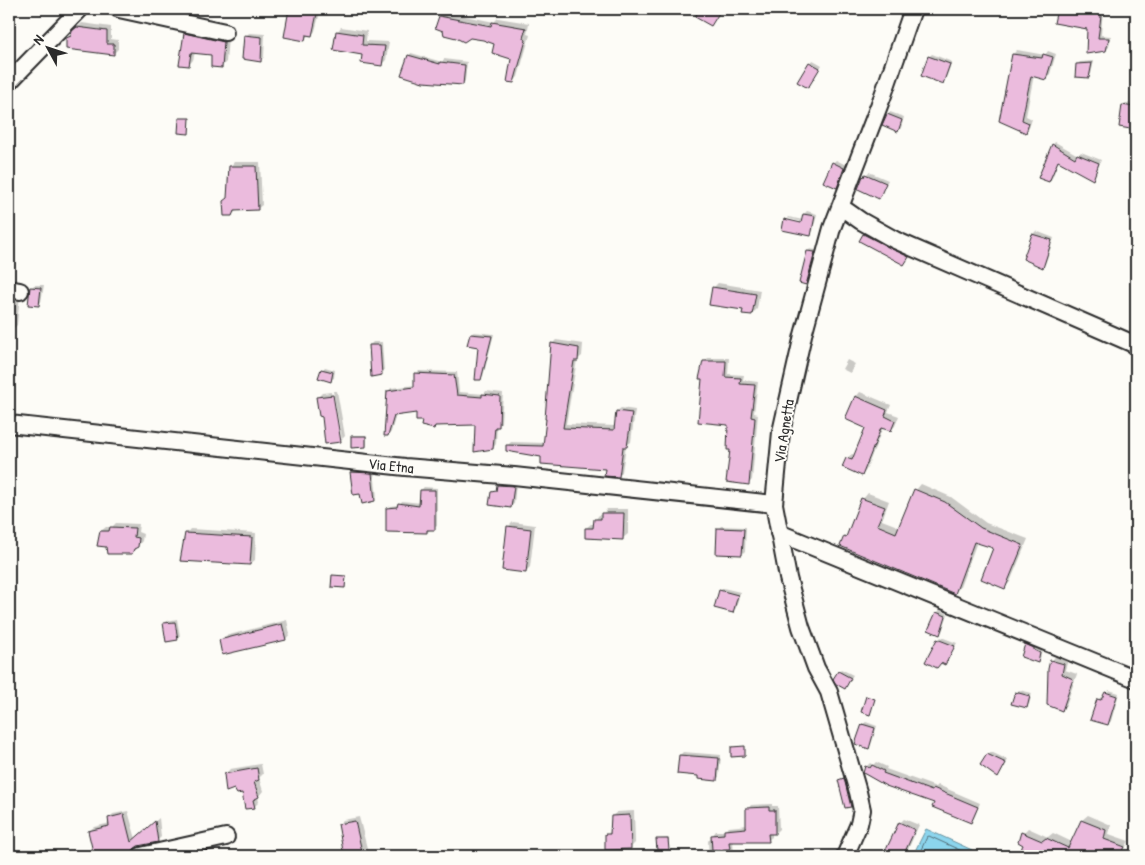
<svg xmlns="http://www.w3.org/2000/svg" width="1145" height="865" font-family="'Patrick Hand',sans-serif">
<rect width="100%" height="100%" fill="#fdfcf7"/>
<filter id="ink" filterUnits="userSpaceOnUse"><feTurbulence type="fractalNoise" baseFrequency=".02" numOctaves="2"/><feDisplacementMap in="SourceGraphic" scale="10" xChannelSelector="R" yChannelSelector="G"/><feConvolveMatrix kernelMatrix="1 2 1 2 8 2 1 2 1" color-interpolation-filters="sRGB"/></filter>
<g filter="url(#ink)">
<polygon fill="#8cd5ed" stroke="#65919f" points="926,829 972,850 969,856 917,856 913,855"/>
<g fill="#0003">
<polygon points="265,9 321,9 315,31 312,35 309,34 305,39 289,15 264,11"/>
<polygon points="698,9 721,9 711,24 696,12"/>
<polygon points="1059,9 1103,9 1101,35 1111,36 1109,47 1106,50 1088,28 1056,22"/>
<polygon points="445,12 494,22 498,18 529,23 527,34 530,35 518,77 513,82 512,59 495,44 440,16"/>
<polygon points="82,23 111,27 111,39 118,40 118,49 113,54 67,38"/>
<polygon points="341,27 367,31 366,41 389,42 386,60 382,64 363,54 337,32"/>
<polygon points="189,29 228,37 226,62 221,67 212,54 195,52 193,60 189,65 185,34"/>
<polygon points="249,33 265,34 264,57 261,60 246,36"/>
<polygon points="1017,50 1045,55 1048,51 1056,54 1050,74 1046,78 1034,75 1026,116 1032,119 1029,128 1025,131 1000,120 1013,54"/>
<polygon points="411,53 442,62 444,59 467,62 465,81 462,84 409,56"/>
<polygon points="932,54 952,62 945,80 942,82 929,57"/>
<polygon points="1136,57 1136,77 1130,75 1133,59"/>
<polygon points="813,60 822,65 808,87 799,81"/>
<polygon points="1094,61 1091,74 1089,77 1077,65 1080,62"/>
<polygon points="1126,103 1136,104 1136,129 1120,126 1123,105"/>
<polygon points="890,112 904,117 901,128 898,131 888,115"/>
<polygon points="1055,142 1078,155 1081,152 1101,160 1095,175 1093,178 1059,160 1052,178 1049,181 1053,145"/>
<polygon points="836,160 846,165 839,184 836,186 833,163"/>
<polygon points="234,162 260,162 262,205 257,209 237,210 232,215 229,198 230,167"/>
<polygon points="869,172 888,180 879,197 864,177"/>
<polygon points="807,211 817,214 813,231 810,234 783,229 785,219 807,225 807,223 787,218 788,217 803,220 804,214"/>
<polygon points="1036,231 1054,238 1045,264 1042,266 1033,234"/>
<polygon points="867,232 911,254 906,261 861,240"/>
<polygon points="810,249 816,250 808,282 806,284 808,251"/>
<polygon points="718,283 760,290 757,309 752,314 744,309 713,288"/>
<polygon points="34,285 44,285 41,302 38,305 31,288"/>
<polygon points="9,290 20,295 17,325 11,331 9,339"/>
<polygon points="474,332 494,334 483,376 480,379 479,346 471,334"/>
<polygon points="556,340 583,344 582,356 577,360 566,424 615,426 617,411 621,408 635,410 631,442 626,446 622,472 618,476 606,468 543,456 507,446 511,442 545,443 552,344"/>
<polygon points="373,342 382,342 384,371 381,374 370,345"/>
<polygon points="708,358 729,358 728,374 744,375 743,380 758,382 754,413 758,414 752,480 748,484 731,449 730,424 704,362"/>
<polygon points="847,360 855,364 850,373 842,369"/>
<polygon points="325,367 335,370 334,378 331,380 322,370"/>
<polygon points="419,371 457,372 459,392 484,394 486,391 503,393 501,423 497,426 496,444 493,448 476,424 437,425 434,428 423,420 417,412 396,415 391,432 388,435 388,392 391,388 415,385 416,374"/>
<polygon points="333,391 337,391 345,436 340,441 323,416 318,397 322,393 331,392 339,439 342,439"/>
<polygon points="860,392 891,405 888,412 899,416 895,426 891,430 883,427 866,470 862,475 844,467 847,458 852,454 855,455 866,427 856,397"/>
<polygon points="353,435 367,435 367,445 366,446 352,437"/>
<polygon points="354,470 374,471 377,497 374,500 360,493 351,473"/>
<polygon points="501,482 516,484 514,504 511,506 492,493 497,489"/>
<polygon points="921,484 951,497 986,523 1028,539 1010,582 1005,587 994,547 977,542 960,587 954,593 845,537 849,533 863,499 868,493 889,501 882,520 900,527 916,490"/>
<polygon points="424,487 437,488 437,526 427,532 387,509 390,506 399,505 402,501 421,503 421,490"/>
<polygon points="607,509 628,509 628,534 623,538 586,528 591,524 595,524 595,520 599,515 602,515"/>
<polygon points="513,522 535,525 530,567 525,572 508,527"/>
<polygon points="116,523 139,524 138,532 143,534 142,541 132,553 107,546 101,531 106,527 112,527"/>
<polygon points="721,526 746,527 745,551 742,554 718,529"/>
<polygon points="190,529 256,533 255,560 250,564 186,534"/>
<polygon points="723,588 740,592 736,608 733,611 720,591"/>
<polygon points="940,610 948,614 942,631 939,633 937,613"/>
<polygon points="177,619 180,636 177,639 165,624 167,621"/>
<polygon points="287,620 290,634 286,639 220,640 225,636"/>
<polygon points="941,637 957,643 945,663 941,662 938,640"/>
<polygon points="1029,642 1042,650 1040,659 1037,662 1026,645"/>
<polygon points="1056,656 1068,660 1065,670 1077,674 1066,705 1061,710 1051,661"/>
<polygon points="841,669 853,675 845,687 839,672"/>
<polygon points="1019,690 1032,693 1029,704 1026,707 1016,693"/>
<polygon points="1109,690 1119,693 1111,721 1108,724 1098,700 1101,697 1104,698"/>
<polygon points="866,722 877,726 871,744 868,747 863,724"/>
<polygon points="683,752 721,755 719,777 716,779 699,774 680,755"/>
<polygon points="991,752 1008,760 1001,773 988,755"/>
<polygon points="876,762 887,767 886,769 936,787 938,785 980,803 974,818 971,821 866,767 870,763 873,765"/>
<polygon points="261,764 263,774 259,778 263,791 258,797 259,802 254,807 243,792 225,774 230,769"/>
<polygon points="846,776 853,803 850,806 840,780"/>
<polygon points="772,804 772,806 778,806 779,829 775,833 772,833 772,837 768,840 733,841 734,856 709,856 708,841 716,831 724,831 729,827 748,825 748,809 751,805"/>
<polygon points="128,811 136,839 159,818 161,837 157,841 137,846 131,855 95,856 89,831 94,827 110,823 109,818 113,814"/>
<polygon points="634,811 635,843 630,848 607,835 612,830 612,816 617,812"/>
<polygon points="1088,815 1111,825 1109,834 1129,841 1121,856 1033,856 1021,850 1024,845 1023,833 1028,828 1048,837 1053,833 1072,842 1082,820"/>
<polygon points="359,817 369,856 345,856 339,824 343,820"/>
<polygon points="904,819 919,825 905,856 884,856 900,823"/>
<polygon points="9,834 19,856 9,856"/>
<polygon points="669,838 669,848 657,840 658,839"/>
</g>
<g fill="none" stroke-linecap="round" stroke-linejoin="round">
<polyline stroke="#526f79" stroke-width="1" points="918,856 927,837 929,836 964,852 965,856"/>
</g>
<g fill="#ebbbdd" stroke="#2b2b2b">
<polygon points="289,9 318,9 312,36 306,35 305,41 284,37"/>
<polygon points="699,9 713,9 719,13 711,26 695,17"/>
<polygon points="1057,9 1102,9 1098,38 1109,38 1106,51 1086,54 1087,29 1054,23"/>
<polygon points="439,16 491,26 492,22 526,28 523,38 526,40 514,83 507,82 511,59 492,53 494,44 483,40 470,38 464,42 456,38 444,35 443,31 435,28"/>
<polygon points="77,27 107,31 107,44 114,44 114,55 66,49 66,38 71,36 72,31"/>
<polygon points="336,31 363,35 362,45 385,46 382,66 361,63 362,55 333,50"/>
<polygon points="184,33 224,42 222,68 211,67 211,55 191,53 189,66 179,65"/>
<polygon points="244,35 262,37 261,62 242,59"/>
<polygon points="1012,54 1042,58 1043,54 1053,57 1046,80 1031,76 1022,120 1029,123 1026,133 999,121"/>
<polygon points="408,55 440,64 440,62 465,65 463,85 423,82 401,75"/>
<polygon points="928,56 950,64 943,84 921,76"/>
<polygon points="809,62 820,68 808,88 797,82"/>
<polygon points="1092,63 1089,78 1075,77 1076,64"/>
<polygon points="1122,105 1134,107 1133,111 1136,112 1136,130 1119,127"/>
<polygon points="887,114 902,120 898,132 882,125"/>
<polygon points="179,118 190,118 189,134 178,133"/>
<polygon points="1052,144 1075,158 1077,154 1099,163 1093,180 1058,161 1049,182 1038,178"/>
<polygon points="832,162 844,168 837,188 823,182"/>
<polygon points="229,166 256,166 258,210 234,211 232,216 224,216 223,201 227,198"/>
<polygon points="865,174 886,183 879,199 858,189 863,176 864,177"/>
<polygon points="803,214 815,216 811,236 782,230 784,219 801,223"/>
<polygon points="863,234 909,257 904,265 859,241"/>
<polygon points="1032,234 1052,240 1043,268 1023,259"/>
<polygon points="807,251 815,252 806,285 799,283"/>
<polygon points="30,287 41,288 39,306 28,305"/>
<polygon points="712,287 756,294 752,315 742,314 743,310 709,305"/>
<polygon points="470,334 492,336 481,380 475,380 478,347 467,345"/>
<polygon points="551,343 579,348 578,361 574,361 563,428 614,430 616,411 632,413 627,447 623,447 619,477 604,476 605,469 541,464 541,457 506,451 506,445 543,446 546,419 545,419"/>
<polygon points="369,345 380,345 382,375 371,377"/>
<polygon points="703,361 726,361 725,377 741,378 740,384 755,385 751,417 755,418 749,485 726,482 730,450 727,450 728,425 698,422 702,379 699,379"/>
<polygon points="321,369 333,372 331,382 318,378"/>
<polygon points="414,373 454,375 457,395 482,397 482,394 500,396 499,427 495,427 493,449 474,452 475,425 435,426 434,429 421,426 422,421 416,421 416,413 394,416 388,436 384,436 387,391 414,387"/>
<polygon points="333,395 341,442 325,444 322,417 319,416 316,397"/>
<polygon points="855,396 887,410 885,416 895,421 891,431 881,428 862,476 842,467 846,458 852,460 865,428 845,419"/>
<polygon points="351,436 366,436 366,447 351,448"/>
<polygon points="350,472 372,473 375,501 362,504 360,494 353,495"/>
<polygon points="497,485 514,486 511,508 489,505 491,492 496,491"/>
<polygon points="914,489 945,502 981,528 1023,545 1005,589 981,579 993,548 974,542 955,594 840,546 844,536 846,537 861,498 885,507 877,525 896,533"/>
<polygon points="420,490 435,490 435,530 427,530 427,533 386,532 386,508 397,507 398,503 419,506"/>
<polygon points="601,513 624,513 623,540 585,538 585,528 593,528 594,519 601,519"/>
<polygon points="507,526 531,529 526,573 502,570"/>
<polygon points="110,527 135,528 134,537 139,538 138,547 134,549 132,554 107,554 106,547 97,546 100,531 109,531"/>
<polygon points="717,528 744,529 742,555 716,554"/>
<polygon points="185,533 252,537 250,565 180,561"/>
<polygon points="332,575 346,576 345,588 331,587"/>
<polygon points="719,590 738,595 733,613 714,608"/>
<polygon points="936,612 946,616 940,635 928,630"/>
<polygon points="175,622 178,640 166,642 163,623"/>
<polygon points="282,624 286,640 222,655 219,640"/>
<polygon points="937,639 955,646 945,665 941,663 937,668 925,662"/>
<polygon points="1025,644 1034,648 1034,650 1040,653 1038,663 1021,657"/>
<polygon points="1050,660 1064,664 1062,674 1073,679 1062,711 1047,705 1048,669"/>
<polygon points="838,671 851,678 845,689 836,684 833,679"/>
<polygon points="1015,692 1030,696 1027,708 1011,704"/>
<polygon points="1105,692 1117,696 1108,725 1090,720 1097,699 1101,700"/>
<polygon points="866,696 875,699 870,715 861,712"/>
<polygon points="862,724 875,728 869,749 855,744"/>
<polygon points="745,746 745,756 731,757 731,747"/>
<polygon points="987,754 1006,763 998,778 980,765"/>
<polygon points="679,755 719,758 717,781 698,779 698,776 677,774"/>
<polygon points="872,765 884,771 883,773 932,791 933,788 978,807 971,823 932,807 934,803 886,786 863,773 865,766 870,768"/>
<polygon points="257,768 259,780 254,782 259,797 253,800 255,808 245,809 242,793 237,794 234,789 226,792 224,774"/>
<polygon points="844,778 851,807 845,808 838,780"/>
<polygon points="769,807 769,810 775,810 775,834 768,834 769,842 729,842 730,849 712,850 711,835 724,834 724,830 746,828 746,808"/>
<polygon points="124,814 131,842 155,821 158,842 138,846 134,849 130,856 94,856 88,831 109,826 108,818"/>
<polygon points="630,815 631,849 605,850 605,834 610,834 611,816"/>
<polygon points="1081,820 1106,830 1104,839 1125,847 1120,856 1030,856 1020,851 1023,845 1018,842 1021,832 1042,841 1046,838 1068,848"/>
<polygon points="355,821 363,856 344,856 338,824"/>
<polygon points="899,822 915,830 903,856 883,856"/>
<polygon points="656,839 668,839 669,850 657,850"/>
</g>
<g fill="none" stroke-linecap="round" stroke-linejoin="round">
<g stroke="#2b2b2b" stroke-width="20">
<g id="minor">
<polyline points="119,9 225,32"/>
<polyline points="9,82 80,9"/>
<polyline points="841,207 861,221 895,240 1136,345"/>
<polyline points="9,289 20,291"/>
<polyline points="9,424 405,467 514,476 774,504"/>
<polyline points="779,533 1136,679"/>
<polyline points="141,856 226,837"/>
<polyline points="845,856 859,824 862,810 858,792 829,692 816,668 801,627 788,578 774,504 781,432 803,335 832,228 882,98 913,9"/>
</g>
</g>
<use href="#minor" stroke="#fdfcf7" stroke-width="16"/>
</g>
</g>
<g text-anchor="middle" stroke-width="4" stroke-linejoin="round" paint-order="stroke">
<g font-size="15" fill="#2b2b2b" stroke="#fdfcf7">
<text transform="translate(784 431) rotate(-81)" y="5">Via Agnetta</text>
<text transform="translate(391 466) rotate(6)" y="5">Via Etna</text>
</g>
</g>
<rect width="1145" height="865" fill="none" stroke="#fdfcf7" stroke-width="30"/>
<rect x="15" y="15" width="1115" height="835" fill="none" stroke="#2b2b2b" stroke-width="2" filter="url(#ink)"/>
<g transform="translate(48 48) rotate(310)" stroke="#fdfcf7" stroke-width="4" paint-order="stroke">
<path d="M0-4L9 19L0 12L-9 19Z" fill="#2b2b2b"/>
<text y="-8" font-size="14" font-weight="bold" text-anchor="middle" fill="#2b2b2b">N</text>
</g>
</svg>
